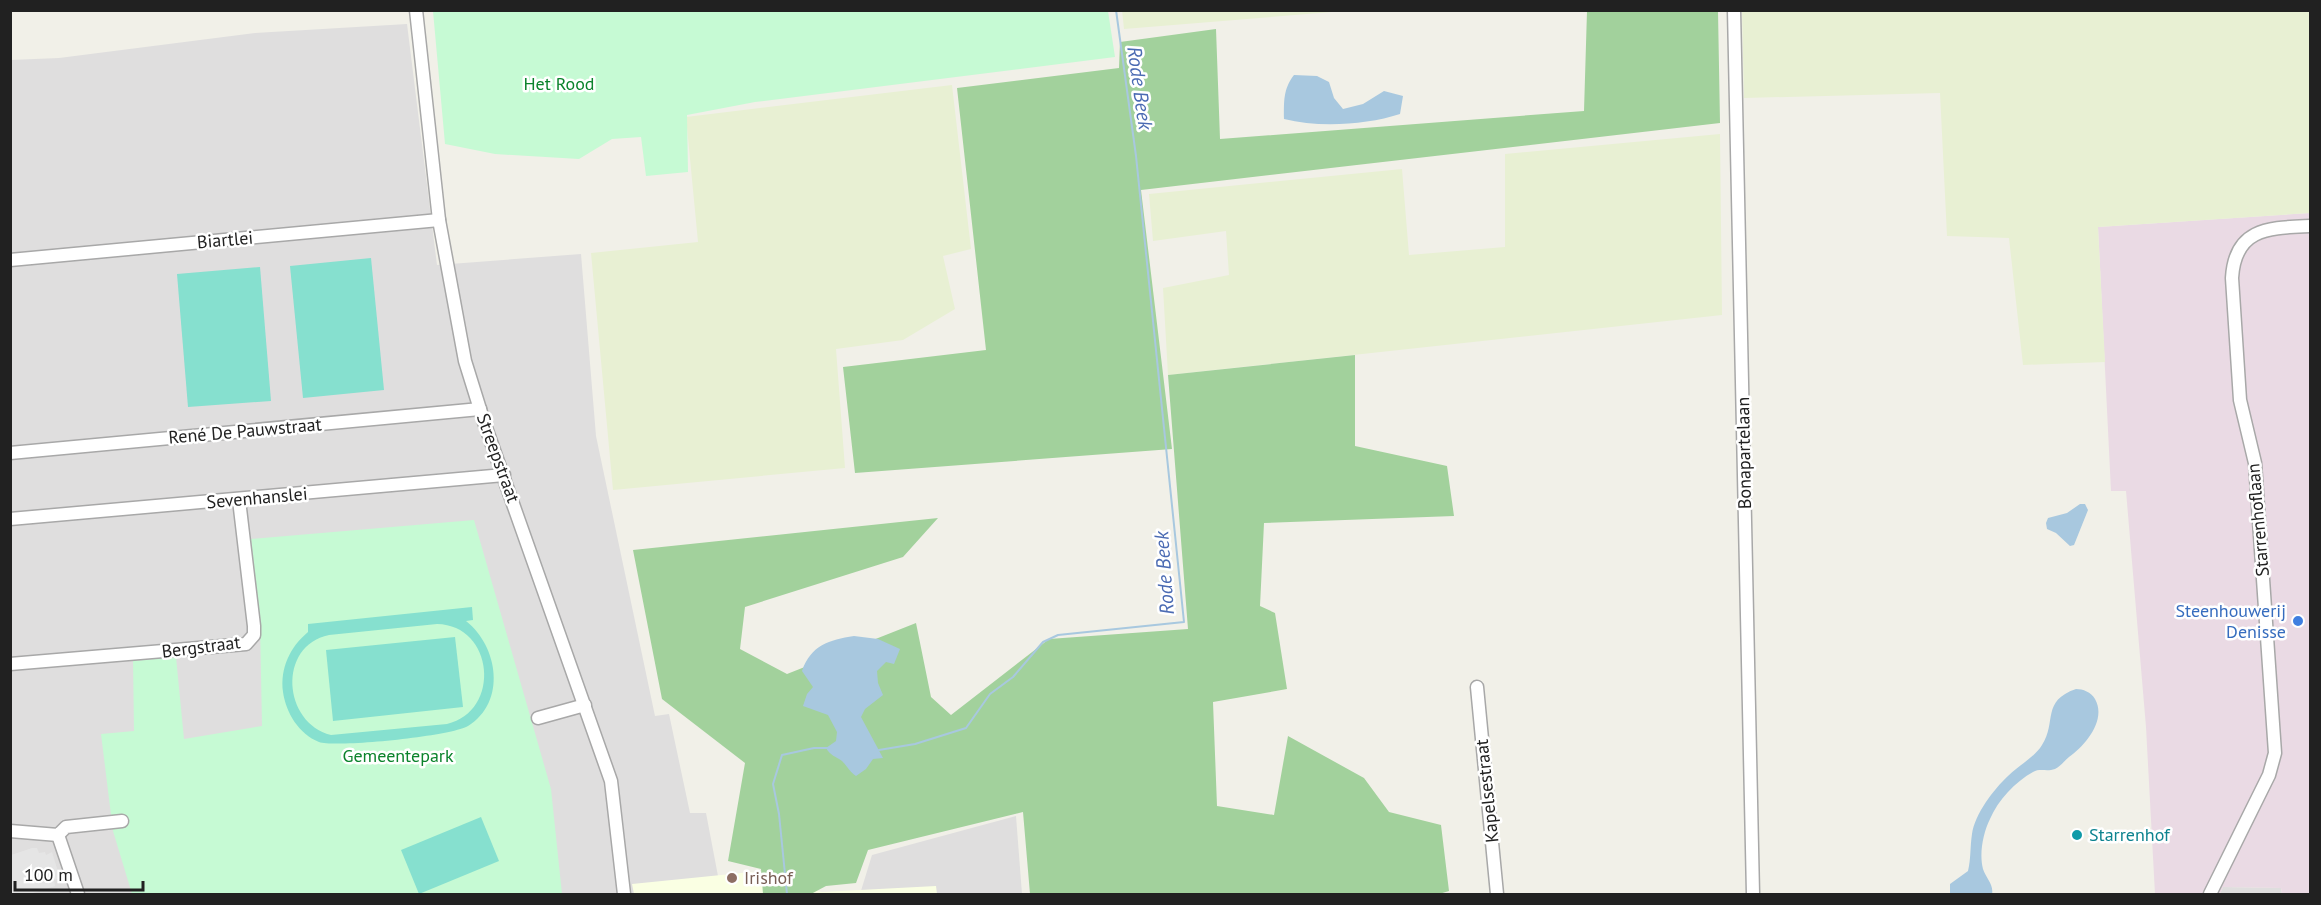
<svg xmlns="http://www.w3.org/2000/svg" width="2321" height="905" font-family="'PT Sans',sans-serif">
<rect width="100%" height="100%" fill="#f1f0e8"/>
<g fill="#dfdede">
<polygon points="407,24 437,265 581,254 596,436 655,716 669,714 690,813 706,813 718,876 750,894 11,894 10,60 59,58 255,33"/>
<polygon points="1016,816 1022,894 860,894 872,855"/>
<polygon points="2223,887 2281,888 2282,894 2220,894"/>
</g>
<polygon fill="#eadae4" points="2310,213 2310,894 2282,894 2281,888 2223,887 2220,894 2155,894 2146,727 2126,491 2111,491 2098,227"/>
<polygon fill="#faffe3" points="751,872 822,892 936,886 937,894 634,894 632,884"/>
<g fill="#e8f0d3">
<polygon points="1122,10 1344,10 1344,11 1124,29"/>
<polygon points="1742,11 2310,11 2310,213 2098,227 2105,362 2023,365 2009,238 1947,236 1940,93 1744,98"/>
<polygon points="952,85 971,249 943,256 955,309 903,340 836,349 845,468 613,490 591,253 698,242 686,117"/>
<polygon points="1720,134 1722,315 1168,375 1163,288 1229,275 1226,231 1153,241 1149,194 1402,169 1409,255 1505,247 1505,154"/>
</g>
<g fill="#a2d19c">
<polygon points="1587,11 1718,11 1720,123 1141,190 1172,449 855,473 843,367 986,350 957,88 1119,68 1120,42 1216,29 1220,139 1584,111"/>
<polygon points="1355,355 1355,446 1447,466 1454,516 1264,523 1260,606 1275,613 1287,689 1213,702 1217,806 1274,815 1288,736 1364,778 1389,812 1441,825 1449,891 1439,894 1030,894 1023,812 868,850 856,883 826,886 811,894 763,894 761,869 728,861 745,763 662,699 633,550 938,518 903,557 745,607 740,649 787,674 916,623 931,697 951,715 1049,639 1188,629 1168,375"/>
</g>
<g fill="#c6fad4">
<polygon points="433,11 1108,11 1115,57 755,102 687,115 688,172 646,176 641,137 612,139 579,159 495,154 445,144"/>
<polygon points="474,520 551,789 562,894 132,894 113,831 101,734 134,731 133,661 176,657 184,739 262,726 260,624 251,539"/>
</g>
<g fill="#86e0cf" fill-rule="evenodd">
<polygon points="371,258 384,390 303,398 290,266"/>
<polygon points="260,267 271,401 188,407 177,274"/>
<path d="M 472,607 L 473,620 L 466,621 C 498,646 507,702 468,726 C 452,736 337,748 319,742 C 299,734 286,713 283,692 C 280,668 290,647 308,632 L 308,624 ZM 437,624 C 494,625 502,711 447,724 L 331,735 C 283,723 277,646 329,635 Z"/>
<polygon points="455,637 463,707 333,721 326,650"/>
<polygon points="481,817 499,861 419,894 401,850"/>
</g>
<polygon fill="#e5e5e5" points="32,848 37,848 39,853 45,852 46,855 52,852 60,878 54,880 55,886 30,894 11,894 11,855"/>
<g fill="#a8c8df">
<path d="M 1294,75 L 1317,76 L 1329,82 L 1334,98 L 1343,109 L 1363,104 L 1384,91 L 1403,96 L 1400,114 C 1366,125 1319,128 1284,119 C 1284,102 1283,89 1294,75 Z"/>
<polygon points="2080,504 2085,504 2088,510 2074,545 2070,546 2056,533 2047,529 2046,523 2048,518 2067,513"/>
<path d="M 854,636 L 878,639 L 900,649 L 894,664 L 886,662 L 877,671 L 878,683 L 883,695 L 865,709 L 861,717 L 883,758 L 873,759 L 866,769 L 856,776 C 850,772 847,766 842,761 C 835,756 831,756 826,748 L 836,741 L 837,732 L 828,715 L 803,706 L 807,694 L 813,687 L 802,671 C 811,645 829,640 854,636 Z"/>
<path d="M 2076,689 C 2083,689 2091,692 2095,699 C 2107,720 2085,746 2069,757 C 2064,761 2061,766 2055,769 C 2047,772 2040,768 2033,772 C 2015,782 1998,800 1990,819 C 1983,833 1979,854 1983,869 C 1986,878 1994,885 1992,894 L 1950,894 L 1950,884 L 1968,871 C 1971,859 1970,847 1972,834 C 1975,814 1993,790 2008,776 C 2019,765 2034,758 2042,745 C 2057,722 2041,701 2076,689 Z"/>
</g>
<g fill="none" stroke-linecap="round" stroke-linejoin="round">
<g stroke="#a8c8df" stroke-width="2">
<polyline points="879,750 915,744 966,728 990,694 1013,677 1043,642 1058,635 1184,622 1136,156 1116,10"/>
<polyline points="787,894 779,814 773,784 782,755 814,748 828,748"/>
</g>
<g stroke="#a8a8a8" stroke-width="15">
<g id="minor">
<polyline points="416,10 439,220 465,361 484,422 611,781 624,894"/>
<polyline points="1734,10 1753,894"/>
<polyline points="10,260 439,220"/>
<polyline points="10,453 480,409"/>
<polyline points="10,519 504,475"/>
<polyline points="10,664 246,644 254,635 254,626 239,500"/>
<polyline points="1477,687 1497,894"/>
<polyline points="538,718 585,705"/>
<polyline points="10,831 58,835 66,827 122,821"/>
<polyline points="58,835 78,894"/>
<path d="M 2210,894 L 2269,775 L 2275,753 L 2255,463 L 2240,400 L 2232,278 C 2235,227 2270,228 2310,226"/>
</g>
</g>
<use href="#minor" stroke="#fff" stroke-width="12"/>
</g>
<circle fill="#3f7fe0" stroke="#fff" stroke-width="2" cx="2298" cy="621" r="6"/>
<circle fill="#0f9aa8" stroke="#fff" stroke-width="2" cx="2077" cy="835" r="6"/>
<circle fill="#8d6e63" stroke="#fff" stroke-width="2" cx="732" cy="878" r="6"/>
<g text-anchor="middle" stroke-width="5" stroke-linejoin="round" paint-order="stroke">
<g font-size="18" fill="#0b832c" stroke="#fff">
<text x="559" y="90">Het Rood</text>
<text x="398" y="762">Gemeentepark</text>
</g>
<g font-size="18" fill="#212121" stroke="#fff">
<text transform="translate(225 240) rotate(-5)" y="6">Biartlei</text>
<text transform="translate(245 431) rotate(-5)" y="6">René De Pauwstraat</text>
<text transform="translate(1744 453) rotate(-91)" y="6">Bonapartelaan</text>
<text transform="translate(498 458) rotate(70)" y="6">Streepstraat</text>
<text transform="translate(257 498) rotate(-5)" y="6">Sevenhanslei</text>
<text transform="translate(2258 520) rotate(-95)" y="6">Starrenhoflaan</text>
<text transform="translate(201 647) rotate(-7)" y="6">Bergstraat</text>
<text transform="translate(1487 791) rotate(-96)" y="6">Kapelsestraat</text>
</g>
<g font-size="18" fill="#366cbe" stroke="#fff" text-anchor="end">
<text x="2286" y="617">Steenhouwerij<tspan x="2286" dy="21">Denisse</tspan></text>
</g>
<g font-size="18" fill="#0d838f" stroke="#fff" text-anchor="start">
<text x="2089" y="841">Starrenhof</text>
</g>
<g font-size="18" fill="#785e54" stroke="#fff" text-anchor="start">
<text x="744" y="884">Irishof</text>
</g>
<g font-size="20" font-style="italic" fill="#4b6bb3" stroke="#fff">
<text transform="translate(1140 88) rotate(82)" y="7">Rode Beek</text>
<text transform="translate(1164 573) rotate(-94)" y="7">Rode Beek</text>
</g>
</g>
<rect width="2321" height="905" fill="none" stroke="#212121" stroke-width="24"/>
<path d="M15 881v9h128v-9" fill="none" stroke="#212121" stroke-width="3"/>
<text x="24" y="881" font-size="18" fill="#212121" stroke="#ffffff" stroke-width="4.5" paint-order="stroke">100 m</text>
</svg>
